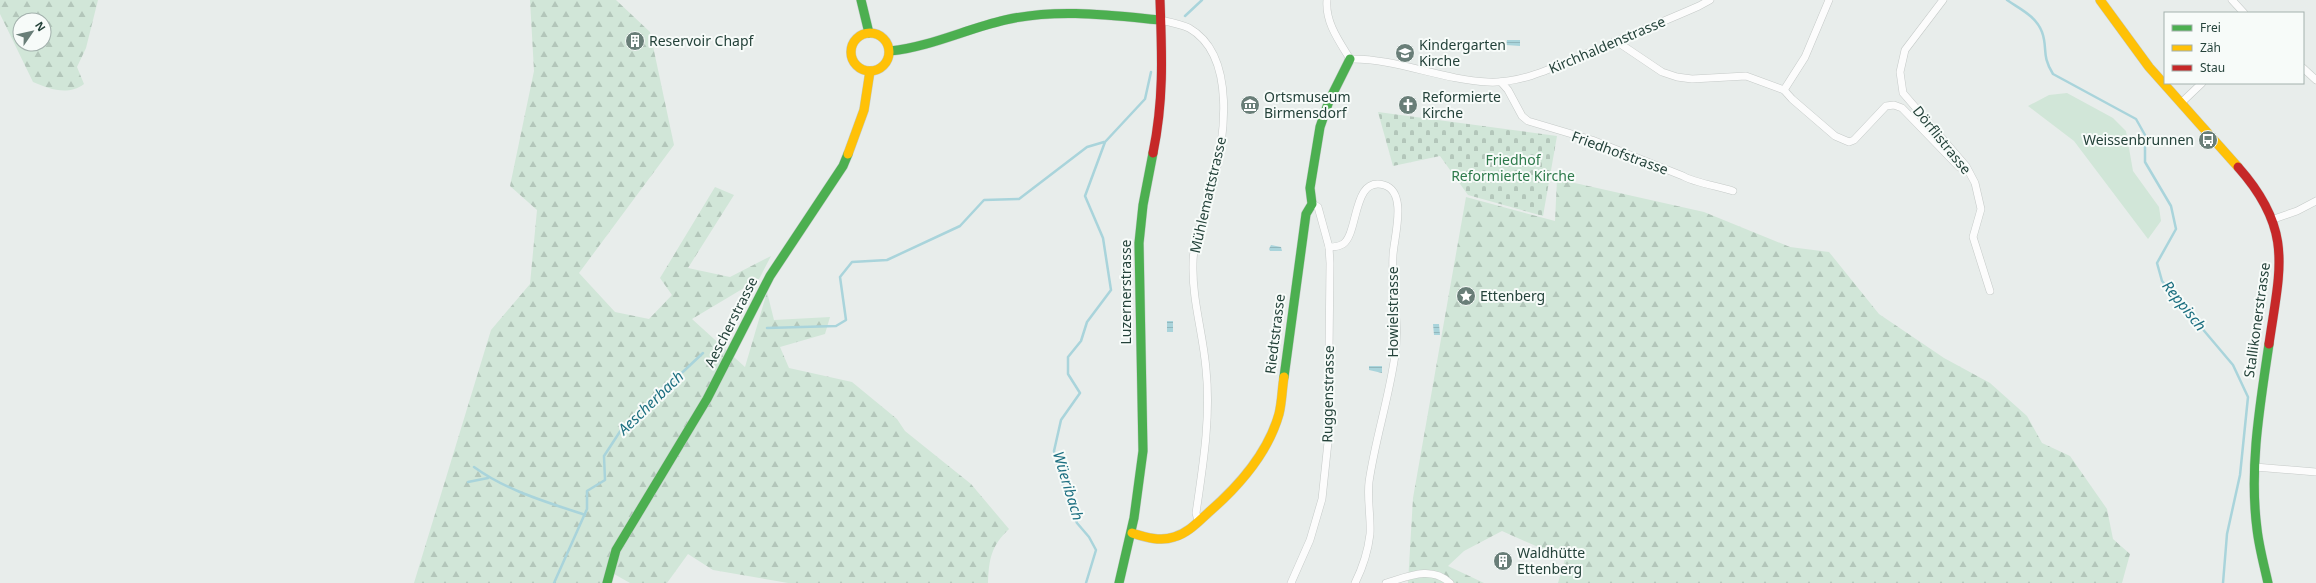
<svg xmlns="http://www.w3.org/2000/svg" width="2316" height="583" font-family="'Noto Sans',sans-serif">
<defs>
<pattern id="forest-firs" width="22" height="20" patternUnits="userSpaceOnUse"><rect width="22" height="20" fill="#d1e6d8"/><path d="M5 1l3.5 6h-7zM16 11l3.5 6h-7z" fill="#b3c6ba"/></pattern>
<pattern id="cemetery-stones" width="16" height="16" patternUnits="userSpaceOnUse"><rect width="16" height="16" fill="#d1e6d8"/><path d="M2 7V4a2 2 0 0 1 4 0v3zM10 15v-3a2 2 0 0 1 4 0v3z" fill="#b3c6ba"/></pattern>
<pattern id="water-rules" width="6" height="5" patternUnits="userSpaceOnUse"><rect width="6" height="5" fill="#a9d4db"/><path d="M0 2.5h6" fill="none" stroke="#91b7bd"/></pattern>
</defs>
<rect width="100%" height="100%" fill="#e8edeb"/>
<g fill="url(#forest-firs)" fill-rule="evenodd">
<path d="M 0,0 L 98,0 L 86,48 L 77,67 L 84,84 C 68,96 49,89 33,82 L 0,14 ZM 20,20 L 44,20 L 44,44 L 20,44 Z"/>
<path d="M 530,0 L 616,0 L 650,32 L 674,145 L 579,273 L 615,312 L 649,319 L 672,295 L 660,278 L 715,187 L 734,195 L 688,268 L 730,277 L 771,256 L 759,279 L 692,319 L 745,367 L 767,292 L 774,320 L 830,317 L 825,334 L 780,347 L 789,368 L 852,382 L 897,419 L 905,431 L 971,484 L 1009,529 C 991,546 989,559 988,583 L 788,583 L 713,570 L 688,554 L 667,583 L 630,583 L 607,570 L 603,583 L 414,583 L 491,330 L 530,284 L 537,210 L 510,186 L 534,71 Z"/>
<polygon points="1557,179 1704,212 1790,247 1829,252 1879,314 1944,358 1990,383 2027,416 2042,443 2070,456 2107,509 2113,539 2130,554 2122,583 1558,583 1565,559 1502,531 1464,551 1448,566 1484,583 1408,583 1413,498 1466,197 1555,221"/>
</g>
<polygon fill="url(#cemetery-stones)" points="1378,112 1557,136 1543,216 1468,195 1440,156 1393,166"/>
<polygon fill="#d1e6d8" points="2067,93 2113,118 2126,131 2133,171 2159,207 2161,221 2148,239 2074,141 2028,106 2049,95"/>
<g fill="url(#water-rules)">
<polygon points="1507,40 1520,40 1520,46 1506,45"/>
<polygon points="1271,245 1281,247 1282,251 1270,251 1269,249"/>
<rect x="1167" y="321" width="6" height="11"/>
<polygon points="1433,324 1439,324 1440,335 1434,335"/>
<polygon points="1369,366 1382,366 1382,373 1369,370"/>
</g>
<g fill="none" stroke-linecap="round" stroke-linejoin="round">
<g stroke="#a9d4db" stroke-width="2.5">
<path d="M 2007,0 C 2020,9 2036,16 2042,32 C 2048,48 2041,55 2053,74 L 2136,119 L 2145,135 L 2145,162 L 2171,206 L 2176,229 L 2157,263 L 2162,281 L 2233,365 L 2248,397 L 2240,475 L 2227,534 L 2223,583"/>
<polyline points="1185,16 1202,0"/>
<polyline points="767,328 836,326 846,320 840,277 852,262 887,260 960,226 984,200 1019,199 1087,147 1104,142"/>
<path d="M 474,467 C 507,491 547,502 585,515"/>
<polyline points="468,482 488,478"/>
<polyline points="554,583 587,509 587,491 605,480 604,456 621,430 703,353"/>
<polyline points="1086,583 1096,550 1089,537 1077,523 1061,480 1054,451 1061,420 1080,393 1068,374 1068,357 1081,341 1087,322 1111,290 1103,238 1085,196 1105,142 1145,99 1151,72"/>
</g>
<g stroke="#c5cac8" stroke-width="8">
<g id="street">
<path d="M 1327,0 C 1325,22 1339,41 1350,59 C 1395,58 1442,80 1488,82 C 1525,84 1562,63 1595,50 C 1630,35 1665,21 1699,6 L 1710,0"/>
<polyline points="1943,0 1905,50 1900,72 1903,93 1966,166 1975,183 1981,209 1973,237 1990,291"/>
<polyline points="2232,0 2244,13"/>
<path d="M 1160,20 C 1170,22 1180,24 1189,28 C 1238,56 1224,141 1213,185 C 1206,212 1193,236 1193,264 C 1192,300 1203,333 1206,369 C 1211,417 1203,465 1196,513 L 1198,521"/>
<polyline points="1616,41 1662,72 1677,77 1692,79 1746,76 1784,90 1792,99 1835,136 1849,142 1854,140 1886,106 1894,105 1902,108 1959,167"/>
<polyline points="2303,68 2316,80"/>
<path d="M 1501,82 L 1508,90 L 1522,116 L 1528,121 L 1592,140 L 1683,176 C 1692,182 1721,187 1733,191"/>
<polyline points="1784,90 1805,57 1829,0"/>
<polyline points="2181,103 2202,83"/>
<polyline points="2271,220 2297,211 2316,201"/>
<path d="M 1329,247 C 1333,247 1340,246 1343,244 C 1359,233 1352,176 1384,185 C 1408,192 1394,237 1393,255 C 1391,288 1400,322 1395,355 C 1389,398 1375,440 1369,482 C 1367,499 1371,517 1370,534 C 1368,551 1363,567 1355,583"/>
<polyline points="2255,467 2316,472"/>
<polyline points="1291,583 1310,540 1322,499 1328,442 1330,263 1329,247 1318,207 1312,204"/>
<path d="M 1386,583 C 1407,577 1431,565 1450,583"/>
</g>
</g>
<g stroke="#c3cbc8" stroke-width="10">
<g id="fast">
<polyline points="861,0 869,33"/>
<path d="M 890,51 C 930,47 966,29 1005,20 C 1056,8 1109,15 1160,20"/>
<polyline points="1284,377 1306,214 1312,204 1310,188 1320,127 1329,101 1350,59"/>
<polyline points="607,583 616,550 707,399 770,276 843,166 848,154"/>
<polyline points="1119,583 1134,518 1143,451 1139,243 1143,205 1153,153"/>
<path d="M 2268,583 C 2264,565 2259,547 2257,529 C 2249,468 2260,405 2269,344"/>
</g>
</g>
<g stroke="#c3cbc8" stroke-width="10">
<g id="slow">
<polyline points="2100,0 2149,67 2238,167"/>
<circle cx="870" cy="52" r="19"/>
<polyline points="848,154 864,110 870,71"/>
<path d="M 1132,533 C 1145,537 1160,542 1174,537 C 1188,533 1198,522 1209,512 C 1239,486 1268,453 1279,414 C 1282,402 1282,389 1284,377"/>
</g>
</g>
<g stroke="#c3cbc8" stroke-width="10">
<g id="jam">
<path d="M 1153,153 C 1164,99 1162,55 1160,0"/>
<path d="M 2238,167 C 2294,230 2280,268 2269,344"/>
</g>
</g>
<use href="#street" stroke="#fcfcfc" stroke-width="7"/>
<use href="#fast" stroke="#4caf50" stroke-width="9"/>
<use href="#slow" stroke="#ffc107" stroke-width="9"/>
<use href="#jam" stroke="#c62828" stroke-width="9"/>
</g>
<defs>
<g id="building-disc" transform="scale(1)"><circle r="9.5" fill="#697e78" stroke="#f7fbf9"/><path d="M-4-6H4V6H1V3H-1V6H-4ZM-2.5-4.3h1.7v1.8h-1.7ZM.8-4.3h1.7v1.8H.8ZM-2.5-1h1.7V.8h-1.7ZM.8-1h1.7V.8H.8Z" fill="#fff"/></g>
<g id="school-disc" transform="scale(1)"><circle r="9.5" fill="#697e78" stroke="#f7fbf9"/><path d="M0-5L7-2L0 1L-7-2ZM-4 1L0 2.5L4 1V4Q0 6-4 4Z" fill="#fff"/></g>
<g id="museum-disc" transform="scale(1)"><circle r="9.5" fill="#697e78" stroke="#f7fbf9"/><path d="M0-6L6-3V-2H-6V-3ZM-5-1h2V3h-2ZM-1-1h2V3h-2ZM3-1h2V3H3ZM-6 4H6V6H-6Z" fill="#fff"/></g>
<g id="church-disc" transform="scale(1)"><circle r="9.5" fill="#697e78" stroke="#f7fbf9"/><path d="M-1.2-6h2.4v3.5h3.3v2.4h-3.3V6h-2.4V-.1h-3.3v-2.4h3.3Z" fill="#fff"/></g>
<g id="bus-disc" transform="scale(1)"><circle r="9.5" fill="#697e78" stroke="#f7fbf9"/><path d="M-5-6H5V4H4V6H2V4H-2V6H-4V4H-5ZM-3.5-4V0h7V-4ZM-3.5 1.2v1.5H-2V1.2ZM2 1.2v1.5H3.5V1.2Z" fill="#fff"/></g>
<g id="sight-disc" transform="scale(1)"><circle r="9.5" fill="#697e78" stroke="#f7fbf9"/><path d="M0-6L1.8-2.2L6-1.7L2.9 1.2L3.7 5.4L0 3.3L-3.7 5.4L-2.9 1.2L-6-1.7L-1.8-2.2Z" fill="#fff"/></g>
</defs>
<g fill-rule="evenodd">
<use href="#building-disc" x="635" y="41"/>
<use href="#school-disc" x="1405" y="53"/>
<use href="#museum-disc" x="1250" y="105"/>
<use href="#church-disc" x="1408" y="105"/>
<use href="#bus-disc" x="2208" y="140"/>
<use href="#sight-disc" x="1466" y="296"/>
<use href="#building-disc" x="1503" y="561"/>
</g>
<g text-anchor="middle" stroke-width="4" stroke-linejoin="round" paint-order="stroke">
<g font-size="14" fill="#24423a" stroke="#f7fbf9" text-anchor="start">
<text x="649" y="46">Reservoir Chapf</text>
<text x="1419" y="50">Kindergarten<tspan x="1419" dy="16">Kirche</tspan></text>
<text x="1264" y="102">Ortsmuseum<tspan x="1264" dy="16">Birmensdorf</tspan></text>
<text x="1422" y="102">Reformierte<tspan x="1422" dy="16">Kirche</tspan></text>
<text x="2194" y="145" text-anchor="end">Weissenbrunnen</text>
<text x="1480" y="301">Ettenberg</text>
<text x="1517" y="558">Waldhütte<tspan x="1517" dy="16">Ettenberg</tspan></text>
</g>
<g font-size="14" fill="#24423a" stroke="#f7fbf9">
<text transform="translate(1607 45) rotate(-23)" y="5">Kirchhaldenstrasse</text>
<text transform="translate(1942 140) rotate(51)" y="5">Dörflistrasse</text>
<text transform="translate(1620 153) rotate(20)" y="5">Friedhofstrasse</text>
<text transform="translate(1208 195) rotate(-77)" y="5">Mühlemattstrasse</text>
<text transform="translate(1126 292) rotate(-90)" y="5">Luzernerstrasse</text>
<text transform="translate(1393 312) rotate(-90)" y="5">Howielstrasse</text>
<text transform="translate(2257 320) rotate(-82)" y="5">Stallikonerstrasse</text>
<text transform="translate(731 322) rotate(-63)" y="5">Aescherstrasse</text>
<text transform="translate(1275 334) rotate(-83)" y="5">Riedtstrasse</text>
<text transform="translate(1328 394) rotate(-89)" y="5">Ruggenstrasse</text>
</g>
<g font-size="14" fill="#2d7a4b" stroke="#f7fbf9">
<text x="1513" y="165">Friedhof<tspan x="1513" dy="16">Reformierte Kirche</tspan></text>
</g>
<g font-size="15" font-style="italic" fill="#1c6f80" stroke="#f7fbf9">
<text transform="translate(2184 306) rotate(51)" y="5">Reppisch</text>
<text transform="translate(651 403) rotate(-44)" y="5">Aescherbach</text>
<text transform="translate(1068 486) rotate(73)" y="5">Wüeribach</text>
</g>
</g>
<rect x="2164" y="12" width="140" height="72" fill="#f7fbf9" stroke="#a3b1ad"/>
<rect x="2172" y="25" width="20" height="6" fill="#4caf50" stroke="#a3b1ad"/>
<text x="2200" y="32" font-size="12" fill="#24423a">Frei</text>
<rect x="2172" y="45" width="20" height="6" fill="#ffc107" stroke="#a3b1ad"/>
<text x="2200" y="52" font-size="12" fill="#24423a">Zäh</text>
<rect x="2172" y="65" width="20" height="6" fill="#c62828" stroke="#a3b1ad"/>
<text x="2200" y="72" font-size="12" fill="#24423a">Stau</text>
<g transform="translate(32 32) rotate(56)"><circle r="19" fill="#f7fbf9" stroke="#a3b1ad"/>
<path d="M0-3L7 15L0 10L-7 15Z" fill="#697e78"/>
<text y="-6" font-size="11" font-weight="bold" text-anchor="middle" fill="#24423a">N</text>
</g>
</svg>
